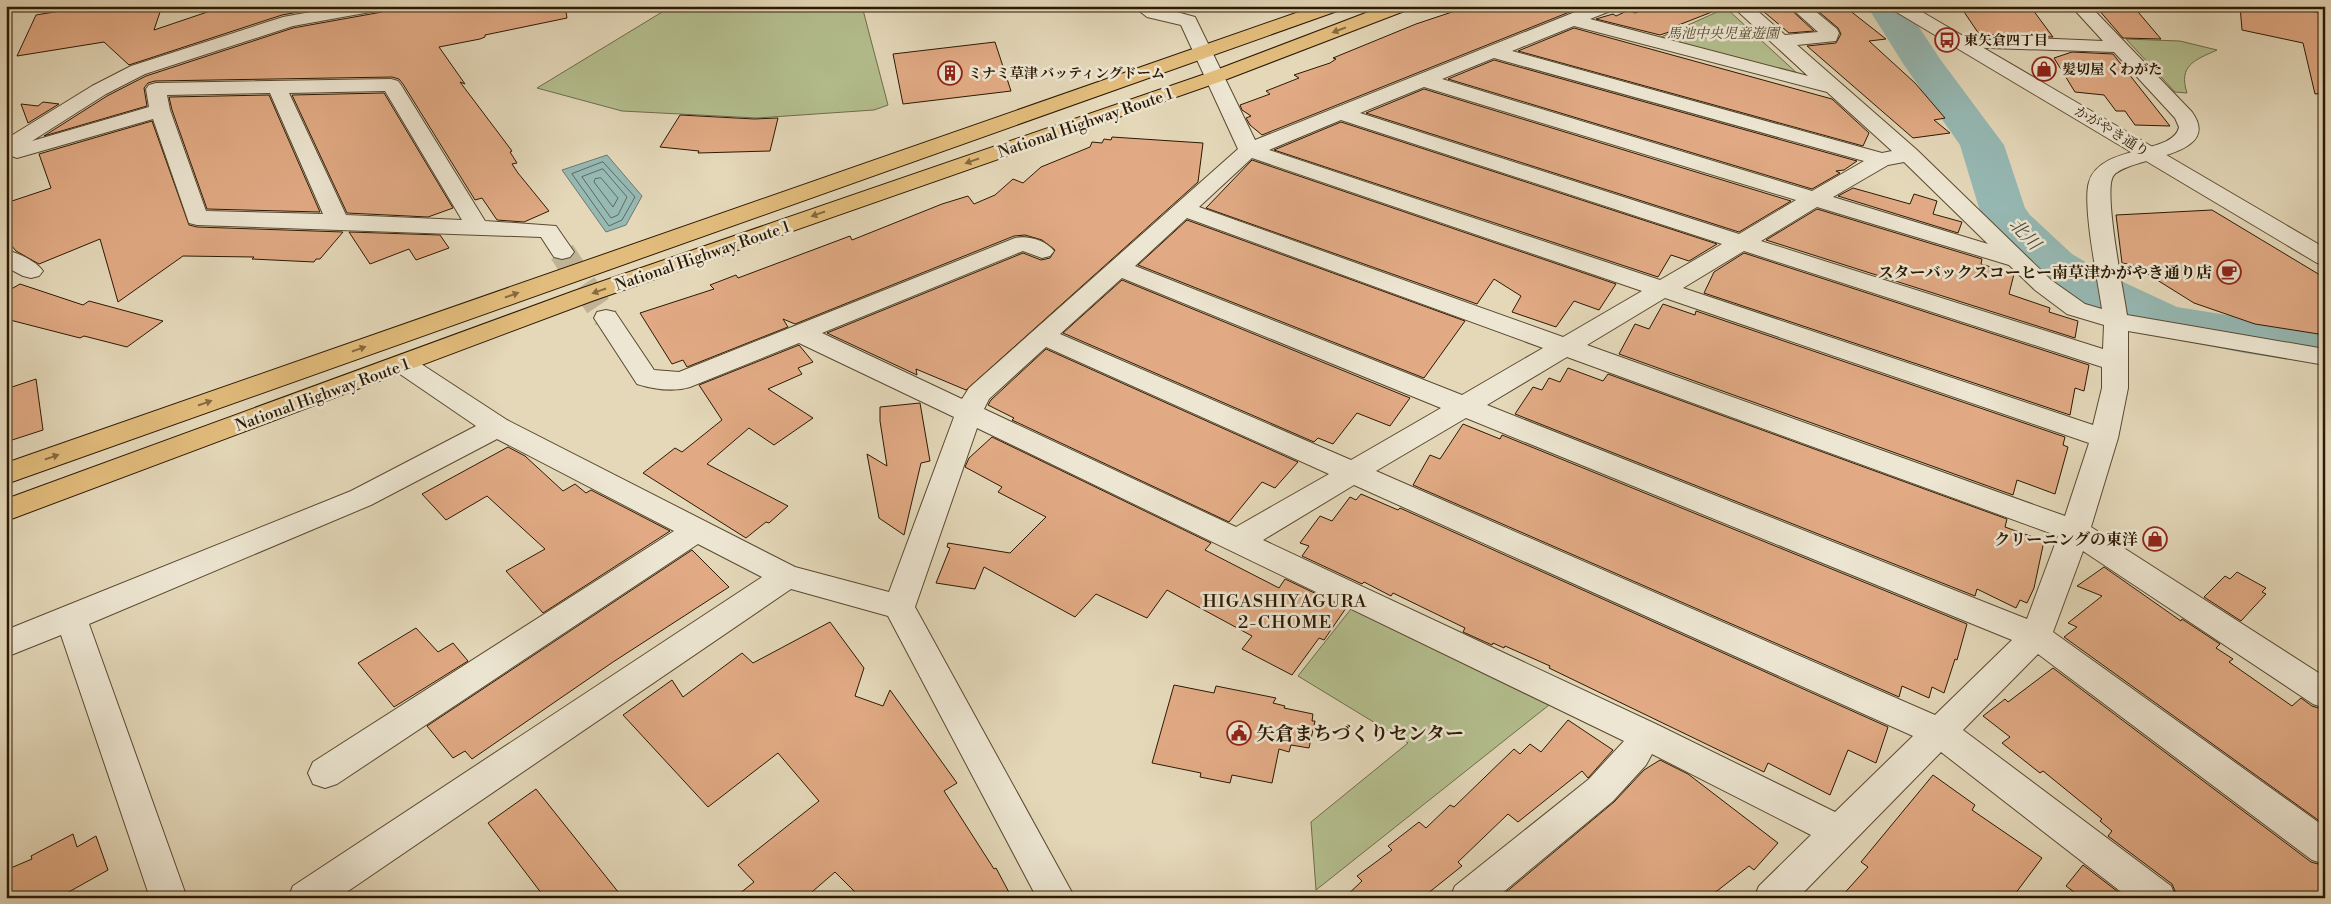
<svg xmlns="http://www.w3.org/2000/svg" width="2331" height="904" font-family="'Libre Bodoni','Noto Serif JP',serif">
<rect width="100%" height="100%" fill="#e4d8b9"/>
<filter id="stains"><feTurbulence type="fractalNoise" baseFrequency=".004" numOctaves="4"/><feColorMatrix values="0 0 0 0 .2 0 0 0 0 .09 0 0 0 0 .02 0 0 0 .5 -.17"/></filter>
<radialGradient id="worn" r=".72"><stop offset=".6" stop-color="#630" stop-opacity="0"/><stop offset="1" stop-color="#630" stop-opacity=".3"/></radialGradient>
<g fill="#b4bf8f" stroke="#706c49">
<polygon points="672,6 859,6 863,10 888,105 874,110 757,118 622,111 537,88"/>
<polygon points="1726,8 1799,75 1659,38"/>
<path d="M 2126,39 L 2180,41 L 2217,50 C 2195,60 2178,65 2187,93 L 2175,92 Z"/>
<polygon points="1351,609 1549,705 1316,890 1311,822 1408,743 1298,676"/>
</g>
<polygon fill="#96b9b4" stroke="#6c796d" points="607,155 642,196 626,225 606,232 562,170"/>
<g fill="none" stroke-linecap="round" stroke-linejoin="round">
<g stroke="#61695c" stroke-width="1">
<polygon points="603,162 635,197 622,220 609,226 572,174"/>
<polygon points="603,169 627,197 618,215 611,218 582,177"/>
<polygon points="601,178 618,198 613,207 594,182 595,179"/>
</g>
<polygon fill="#96b9b4" fill-rule="evenodd" points="1867,6 1905,6 1940,59 2004,145 2025,208 2030,215 2072,254 2106,274 2177,307 2325,331 2325,365 2244,353 2146,333 2070,296 2038,276 1995,234 1988,224 1979,208 1960,145 1904,65"/>
</g>
<g fill="#e1aa84" stroke="#2c1903">
<polygon points="62,6 162,6 154,30 225,6 331,6 282,15 129,65 104,42 17,56 36,15 60,11"/>
<polygon points="387,6 565,6 567,18 485,35 485,37 480,39 439,47 465,84 460,82 512,151 510,152 517,163 512,164 518,173 549,211 524,222 497,220 482,198 475,200 403,84 399,79 392,77 155,81 148,83 144,88 147,106 44,136 107,96 146,76 293,28 382,12"/>
<polygon points="1470,6 1582,7 1262,135 1250,125 1246,118 1251,116 1242,110 1240,105 1270,94 1266,91 1299,78 1294,75 1330,63 1336,59 1333,58 1416,24"/>
<polygon points="1654,6 1721,6 1722,8 1671,28 1675,30 1660,35 1596,19 1613,14 1616,16 1629,10 1635,13"/>
<polygon points="1757,6 1787,6 1814,31 1789,33"/>
<polygon points="1812,6 1844,6 1886,39 1869,41 1915,83 1945,118 1934,120 1950,133 1913,138 1807,46 1836,43 1841,34 1838,28"/>
<polygon points="1960,6 2030,6 2053,37 1979,34"/>
<polygon points="2098,6 2133,6 2161,39 2123,38 2098,9 2100,9"/>
<polygon points="2240,6 2287,6 2325,14 2325,93 2315,94 2303,43 2242,30"/>
<polygon points="1574,28 1832,99 1869,133 1863,146 1518,51"/>
<polygon points="995,42 1011,91 903,104 893,54"/>
<polygon points="2072,52 2113,54 2170,126 2135,125 2125,111 2116,111 2104,95 2075,92 2054,58"/>
<polygon points="1494,60 1857,161 1844,170 1836,171 1840,173 1812,189 1448,79"/>
<polygon points="1424,89 1791,201 1739,232 1366,113"/>
<polygon points="384,93 453,208 428,217 347,213 292,95"/>
<polygon points="269,95 320,212 207,209 172,110 169,97"/>
<polygon points="43,102 59,104 28,123 21,104 38,106"/>
<polygon points="680,115 754,119 778,118 770,151 698,153 699,151 660,147"/>
<polygon points="152,121 189,225 197,227 343,232 320,259 316,259 314,262 252,259 254,257 183,256 118,302 100,239 39,264 16,251 6,239 6,203 51,188 39,154"/>
<polygon points="1341,122 1717,244 1689,261 1671,255 1658,277 1274,150"/>
<polygon points="1112,137 1203,143 1198,182 966,390 916,369 917,375 827,333 1023,253 1041,260 1050,258 1055,250 1042,240 1025,235 1014,236 795,324 783,319 788,327 687,367 683,360 672,364 640,313 714,289 710,285 736,275 738,278 850,236 852,240 942,204 968,196 974,204 995,195 1013,179 1023,183 1041,167 1090,147 1092,142 1102,143 1104,139 1111,140"/>
<polygon points="1252,160 1616,284 1599,310 1574,301 1556,327 1512,312 1521,296 1494,279 1477,304 1206,208"/>
<polygon points="1853,188 1910,204 1914,194 1937,201 1933,214 1962,222 1958,233 1838,196"/>
<polygon points="1817,209 1982,259 1981,264 2014,274 2009,294 2050,308 2049,312 2078,321 2075,338 1766,240"/>
<polygon points="2212,210 2325,278 2325,335 2255,324 2194,303 2133,265 2122,263 2116,215"/>
<polygon points="1187,220 1465,321 1424,378 1138,265"/>
<polygon points="349,232 440,235 449,248 416,260 409,249 370,264"/>
<polygon points="1744,253 2089,365 2084,391 2075,388 2070,415 1704,293 1714,272"/>
<polygon points="1122,280 1410,398 1390,426 1357,413 1333,444 1318,438 1314,442 1063,333"/>
<polygon points="20,284 83,305 89,301 163,321 127,347 84,336 80,338 6,319 6,292"/>
<polygon points="1663,304 1695,315 1696,311 2065,437 2063,445 2068,447 2055,494 2017,480 2013,495 1619,354 1635,324 1649,329"/>
<polygon points="799,345 813,362 798,368 802,374 768,389 813,418 774,445 749,428 707,464 788,506 769,523 766,522 746,538 643,473 675,448 682,452 722,420 699,385"/>
<polygon points="1046,349 1298,462 1275,488 1262,482 1229,522 1012,420 1014,418 988,405 991,400"/>
<polygon points="1568,368 1603,381 1608,374 2007,519 2005,527 2044,541 2034,588 2027,603 2020,600 2016,608 1977,589 1975,596 1515,414 1533,387 1542,390 1549,378 1560,382"/>
<polygon points="36,379 43,430 6,442 6,389"/>
<polygon points="920,403 930,461 921,463 904,535 879,518 867,454 887,466 880,421 880,407"/>
<polygon points="1463,424 1500,439 1502,435 1967,624 1957,660 1955,659 1944,693 1932,687 1929,698 1902,686 1899,697 1413,485 1430,455 1440,459"/>
<polygon points="992,437 1211,543 1205,550 1279,588 1285,579 1346,608 1324,640 1319,638 1292,675 1242,649 1252,636 1167,590 1147,618 1096,594 1075,617 984,567 975,589 936,583 950,548 947,547 948,543 1010,553 1046,517 998,492 1002,487 965,467 969,458"/>
<polygon points="508,447 525,456 563,491 575,484 586,493 591,490 670,531 543,613 506,571 545,549 487,496 446,520 422,494"/>
<polygon points="1361,494 1398,510 1400,508 1888,727 1876,763 1848,750 1830,795 1768,763 1764,772 1549,668 1550,666 1505,646 1504,648 1493,643 1492,645 1463,632 1465,628 1393,593 1391,596 1364,582 1362,584 1302,556 1309,546 1300,543 1320,516 1332,521 1350,497 1356,500"/>
<polygon points="692,550 729,587 613,662 472,759 465,751 453,758 427,726"/>
<polygon points="2104,567 2181,621 2182,619 2220,644 2216,648 2233,659 2229,662 2292,706 2301,698 2312,706 2325,710 2325,825 2064,637 2077,627 2068,623 2102,596 2077,586"/>
<polygon points="2237,572 2266,588 2262,592 2266,594 2241,621 2204,597 2225,576 2230,579"/>
<polygon points="830,622 864,668 855,696 883,706 890,690 957,783 944,791 994,869 996,868 1012,898 861,898 835,872 805,898 734,898 754,882 738,865 819,801 778,753 708,807 623,715 672,680 683,697 742,653 753,663"/>
<polygon points="416,628 438,652 453,643 468,661 394,707 358,663"/>
<polygon points="2053,668 2311,862 2325,866 2325,898 2178,898 2172,884 2108,836 2112,831 2100,821 2102,819 2043,771 2040,773 2002,743 2010,737 1983,716 2005,699 2008,702"/>
<polygon points="1174,685 1214,693 1216,686 1276,698 1273,703 1285,706 1284,708 1313,714 1312,721 1315,721 1309,748 1291,745 1289,752 1279,749 1272,783 1232,775 1230,783 1200,777 1201,773 1152,763"/>
<polygon points="1568,720 1613,750 1588,778 1582,771 1518,822 1508,814 1458,862 1462,866 1422,898 1344,898 1362,881 1357,876 1392,850 1388,846 1419,822 1426,828 1450,805 1454,807 1514,749 1520,754 1530,744 1541,752"/>
<polygon points="1660,760 1688,774 1778,843 1754,870 1749,866 1708,898 1499,898 1614,802 1644,770"/>
<polygon points="1933,775 1975,805 1972,810 2042,858 2012,898 1840,898 1868,867 1861,862"/>
<polygon points="536,789 623,898 545,898 488,823"/>
<polygon points="73,834 77,847 96,836 108,870 58,898 6,898 6,870 32,859 31,856"/>
<polygon points="2083,865 2126,898 2082,898 2066,886"/>
</g>
<g fill="none" stroke-linecap="round" stroke-linejoin="round">
<polyline stroke="#bfb295" stroke-width="26" stroke-dasharray="26 13" stroke-linecap="butt" points="562,252 606,318"/>
<g stroke="#5a4930" stroke-width="2">
<g id="minor">
<path d="M 343,6 L 385,6 L 382,10 L 376,11 L 293,26 L 145,74 L 106,94 L 32,141 L 149,107 L 146,89 L 149,85 L 156,83 L 391,79 L 398,81 L 401,85 L 485,221 L 556,226 L 574,252 L 570,257 L 562,259 L 554,257 L 541,237 L 197,225 L 189,223 L 153,119 L 17,158 L 6,154 L 6,139 L 92,86 L 131,66 L 283,17 ZM 385,91 L 462,220 L 346,215 L 289,93 ZM 270,93 L 323,214 L 206,211 L 170,110 L 167,95 Z"/>
<path d="M 1133,6 L 1155,6 L 1195,17 L 1255,140 L 1590,6 L 1616,6 L 1613,10 L 1590,19 L 1808,76 L 1732,6 L 1752,6 L 1785,35 L 1818,32 L 1789,6 L 1809,6 L 1837,29 L 1839,33 L 1836,41 L 1797,45 L 1917,150 L 2051,280 L 2085,304 L 2102,309 C 2098,282 2082,204 2089,182 C 2100,144 2174,155 2179,127 L 2175,118 L 2114,52 L 1960,47 L 1953,45 L 1951,41 L 1953,37 L 1960,35 L 2103,41 L 2071,6 L 2090,6 L 2192,112 C 2224,157 2132,156 2114,175 C 2102,187 2124,293 2127,315 L 2325,349 L 2325,365 L 2128,331 L 2128,388 L 2118,438 L 2091,527 L 2325,677 L 2325,708 L 2313,704 L 2083,551 L 2053,632 L 2325,827 L 2325,864 L 2312,860 L 2038,654 L 1963,730 L 2171,886 L 2176,898 L 2129,898 L 1941,752 L 1798,898 L 1754,898 L 1759,886 L 1811,835 L 1652,754 L 1646,765 L 1613,801 L 1496,898 L 1450,898 L 1455,886 L 1589,779 L 1624,741 L 977,428 L 915,607 L 1075,898 L 1037,898 L 888,616 L 791,589 L 338,898 L 288,898 L 293,886 L 762,577 L 698,544 L 337,784 L 325,788 L 313,784 L 308,773 L 313,762 L 674,531 L 497,439 L 371,505 L 89,624 L 187,898 L 150,898 L 61,635 L 6,657 L 6,630 L 351,491 L 476,426 L 394,370 L 390,364 L 394,358 L 403,356 L 412,358 L 507,420 L 795,567 L 889,592 L 954,417 L 799,343 L 690,387 C 674,392 653,389 637,384 L 594,318 L 597,312 L 606,310 L 615,312 L 654,370 L 679,372 L 1015,238 C 1027,235 1046,240 1054,251 L 1050,256 L 1042,258 L 1023,251 L 822,333 L 962,399 L 969,388 L 1238,149 L 1181,25 L 1147,17 ZM 1574,26 L 1827,92 L 1892,151 L 1882,153 L 1512,51 ZM 1494,58 L 1864,161 L 1812,191 L 1442,79 ZM 1424,87 L 1796,200 L 1739,234 L 1360,113 ZM 1341,120 L 1722,244 L 1660,280 L 1269,150 ZM 1252,158 L 1642,291 L 1563,337 L 1199,207 ZM 1904,162 L 1988,244 L 1833,197 L 1888,165 ZM 1817,207 L 2009,265 L 2035,290 L 2067,314 L 2104,325 L 2103,349 L 1761,241 ZM 1187,218 L 1543,348 L 1462,395 L 1135,266 ZM 1744,251 L 2102,367 L 2102,388 L 2093,425 L 1683,288 ZM 1122,278 L 1441,408 L 1351,460 L 1060,334 ZM 1665,298 L 2089,443 L 2065,516 L 1587,345 ZM 1046,347 L 1329,474 L 1236,527 L 984,409 L 989,399 ZM 1567,357 L 2058,536 L 2027,619 L 1487,405 ZM 1466,418 L 2012,640 L 1935,715 L 1376,471 ZM 1354,485 L 1913,736 L 1835,812 L 1658,725 L 1263,540 Z"/>
<path d="M 6,250 C 18,253 36,261 43,271 L 39,276 L 31,278 L 23,276 L 6,267 Z"/>
</g>
</g>
<g stroke="#5a4930" stroke-width="2">
<polygon id="tertiary" points="1890,6 1912,6 2325,248 2325,265 2317,263 1893,10"/>
</g>
<g stroke="#2c1903" stroke-width="2">
<g id="trunk">
<polygon points="1316,6 1343,6 1340,10 6,484 6,463"/>
<polygon points="1384,6 1410,6 1407,10 1222,81 592,301 6,521 6,499 574,291 1208,73"/>
</g>
</g>
<use href="#minor" fill="#ede6d2" fill-rule="evenodd"/>
<use href="#tertiary" fill="#ede6d2" fill-rule="evenodd"/>
<use href="#trunk" fill="#e2bc7c" fill-rule="evenodd"/>
</g>
<defs><path id="oneway-solid" d="M-6-.8H1V-3.2L6.5 0L1 3.2V.8H-6Z" transform="scale(1.25)"/></defs>
<g fill="#876a40">
<use href="#oneway-solid" transform="translate(1339 30) rotate(159)"/>
<use href="#oneway-solid" transform="translate(972 161) rotate(161)"/>
<use href="#oneway-solid" transform="translate(818 214) rotate(161)"/>
<use href="#oneway-solid" transform="translate(599 291) rotate(161)"/>
<use href="#oneway-solid" transform="translate(512 295) rotate(-19)"/>
<use href="#oneway-solid" transform="translate(359 349) rotate(-19)"/>
<use href="#oneway-solid" transform="translate(205 403) rotate(-19)"/>
<use href="#oneway-solid" transform="translate(52 457) rotate(-19)"/>
</g>
<defs>
<g id="bus-ring" transform="scale(1.25)"><circle r="9.5" fill="#ede6d2" stroke="#8f2418" stroke-width="1.5"/><path d="M-5-6H5V4H4V6H2V4H-2V6H-4V4H-5ZM-3.5-4V0h7V-4ZM-3.5 1.2v1.5H-2V1.2ZM2 1.2v1.5H3.5V1.2Z" fill="#8f2418"/></g>
<g id="shop-ring" transform="scale(1.25)"><circle r="9.5" fill="#ede6d2" stroke="#8f2418" stroke-width="1.5"/><path d="M-5-2.5h2.3a2.7 3.5 0 0 1 5.4 0H5L5.5 6h-11ZM-1.5-2.5h3a1.5 2.3 0 0 0-3 0Z" fill="#8f2418"/></g>
<g id="building-ring" transform="scale(1.25)"><circle r="9.5" fill="#ede6d2" stroke="#8f2418" stroke-width="1.5"/><path d="M-4-6H4V6H1V3H-1V6H-4ZM-2.5-4.3h1.7v1.8h-1.7ZM.8-4.3h1.7v1.8H.8ZM-2.5-1h1.7V.8h-1.7ZM.8-1h1.7V.8H.8Z" fill="#8f2418"/></g>
<g id="cafe-ring" transform="scale(1.25)"><circle r="9.5" fill="#ede6d2" stroke="#8f2418" stroke-width="1.5"/><path d="M-5.5-4.5H6V0H3Q3 3.5 0 3.5H-2.5Q-5.5 3.5-5.5 0ZM3-3.2v2h1.7v-2ZM-6 4.5H4V6H-6Z" fill="#8f2418"/></g>
<g id="civic-ring" transform="scale(1.25)"><circle r="9.5" fill="#ede6d2" stroke="#8f2418" stroke-width="1.5"/><path d="M-.6-6.5H3V-4.5H.6V-3L4-1V1h2V6H-6V1h2V-1L-.6-3ZM-1.2 2.5V6h2.4V2.5Z" fill="#8f2418"/></g>
</defs>
<g fill-rule="evenodd">
<use href="#bus-ring" x="1947" y="40"/>
<use href="#shop-ring" x="2044" y="69"/>
<use href="#building-ring" x="950" y="73"/>
<use href="#cafe-ring" x="2229" y="272"/>
<use href="#shop-ring" x="2155" y="539"/>
<use href="#civic-ring" x="1239" y="733"/>
</g>
<g text-anchor="middle" stroke-width="5" stroke-linejoin="round" paint-order="stroke">
<g font-size="14" font-style="italic" fill="#554b2d" stroke="#ede6d2">
<text x="1723" y="38">馬池中央児童遊園</text>
</g>
<g font-size="14" font-weight="bold" fill="#2c1903" stroke="#ede6d2" text-anchor="start">
<text x="1964" y="45">東矢倉四丁目</text>
<text x="2062" y="74">髪切屋 くわがた</text>
<text x="968" y="78">ミナミ草津 バッティングドーム</text>
</g>
<g font-size="14" fill="#2c1903" stroke="#ede6d2">
<text transform="translate(2112 131) rotate(31)" y="5">かがやき通り</text>
</g>
<g font-size="16" fill="#2c1903" stroke="#ede6d2">
<text transform="translate(1085 122) rotate(-19)" y="6">National Highway Route 1</text>
<text transform="translate(702 255) rotate(-19)" y="6">National Highway Route 1</text>
<text transform="translate(322 394) rotate(-20)" y="6">National Highway Route 1</text>
</g>
<g font-size="16" font-weight="bold" fill="#2c1903" stroke="#ede6d2" text-anchor="end">
<text x="2212" y="278">スターバックスコーヒー南草津かがやき通り店</text>
<text x="2138" y="545">クリーニングの東洋</text>
</g>
<g font-size="18" font-style="italic" fill="#4c4938" stroke="#ede6d2">
<text transform="translate(2025 234) rotate(47)" y="6">北川</text>
</g>
<g font-size="18" letter-spacing="1" fill="#2c1903" stroke="#ede6d2">
<text x="1285" y="607">HIGASHIYAGURA<tspan x="1285" dy="21">2-CHOME</tspan></text>
</g>
<g font-size="19" font-weight="bold" fill="#2c1903" stroke="#ede6d2" text-anchor="start">
<text x="1256" y="740">矢倉まちづくりセンター</text>
</g>
</g>
<rect width="2331" height="904" fill="none" stroke="#e4d8b9" stroke-width="25"/>
<rect x="8" y="8" width="2316" height="889" fill="none" stroke="#2c1903" stroke-width="2.5"/>
<rect x="12" y="12" width="2306" height="879" fill="none" stroke="#2c1903"/>
<rect width="100%" height="100%" filter="url(#stains)"/>
<rect width="100%" height="100%" fill="url(#worn)"/>
</svg>
